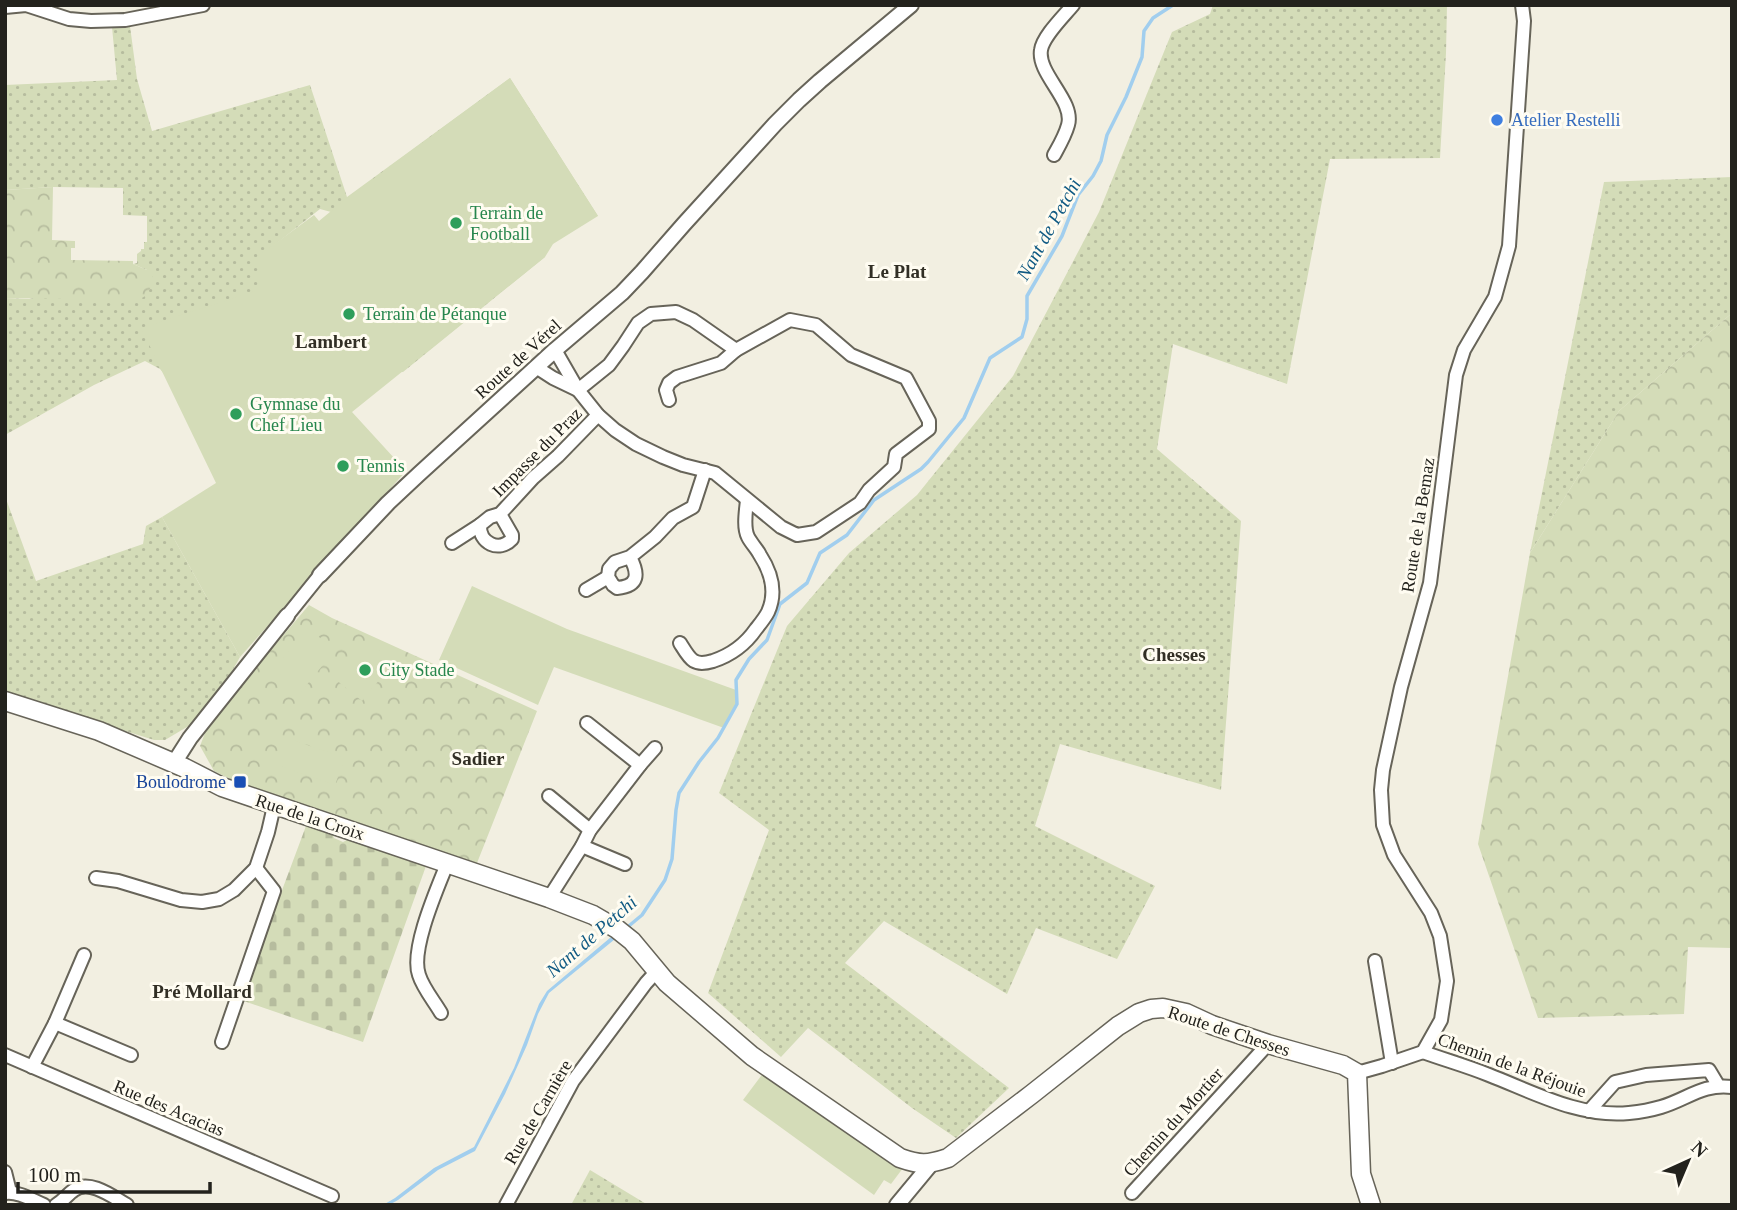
<svg xmlns="http://www.w3.org/2000/svg" width="1737" height="1210" font-family="'Times New Roman',serif">
<defs>
<pattern id="grass-dots" width="8" height="8" patternUnits="userSpaceOnUse" patternTransform="scale(1.75)"><rect width="8" height="8" fill="#d4dcb8"/><path d="M2 2h.1M6 6h.1" fill="none" stroke="#b6bc9e" stroke-width="1.8" stroke-linecap="round"/></pattern>
<pattern id="forest-crowns" width="20" height="18" patternUnits="userSpaceOnUse" patternTransform="scale(1.75)"><rect width="20" height="18" fill="#d4dcb8"/><path d="M2 6a3 3 0 1 1 6 0M12 15a3 3 0 1 1 6 0" fill="none" stroke="#b6bc9e"/></pattern>
<pattern id="cemetery-stones" width="16" height="16" patternUnits="userSpaceOnUse" patternTransform="scale(1.75)"><rect width="16" height="16" fill="#d4dcb8"/><path d="M2 7V4a2 2 0 0 1 4 0v3zM10 15v-3a2 2 0 0 1 4 0v3z" fill="#b6bc9e"/></pattern>
</defs>
<rect width="100%" height="100%" fill="#f2efe1"/>
<g fill="url(#grass-dots)">
<polygon points="1213,5 1447,5 1446,53 1440,158 1330,159 1287,384 1173,344 1157,449 1241,521 1221,790 1060,744 1035,826 1155,886 1117,959 1036,928 1007,994 884,921 845,963 1009,1088 956,1138 912,1108 808,1028 781,1057 708,993 769,830 719,793 787,626 849,553 917,495 1013,376 1099,212 1172,32 1210,14"/>
<polygon points="130,26 137,79 152,131 310,85 347,197 510,78 598,216 331,212 320,209 258,258 536,246 545,257 403,372 170,381 160,369 145,361 94,385 5,435 5,298 29,299 147,270 133,264 137,263 137,254 141,251 141,249 144,249 144,242 147,242 147,216 123,215 123,188 53,187 5,190 5,85 117,80 112,27"/>
<polygon points="1732,177 1732,313 1619,411 1530,553 1604,182"/>
<polygon points="5,496 36,581 143,544 146,526 162,517 240,657 230,675 192,724 165,740 154,740 5,693"/>
<polygon points="590,1170 648,1205 571,1205"/>
</g>
<g fill="url(#forest-crowns)">
<path d="M 53,187 L 52,240 L 75,241 L 75,248 L 71,248 L 71,260 L 133,261 L 133,264 L 147,270 L 152,274 C 153,285 149,297 137,300 L 5,298 L 5,190 Z"/>
<polygon points="1732,313 1732,948 1688,947 1684,1014 1538,1018 1478,844 1530,553 1619,411"/>
<polygon points="309,605 332,618 537,711 477,863 236,782 214,771 200,746 205,733 259,664"/>
</g>
<polygon fill="url(#cemetery-stones)" points="306,826 333,835 334,838 343,842 347,840 426,866 363,1042 241,1000"/>
<g fill="#d4dcb8">
<polygon points="510,78 598,216 553,244 545,257 352,412 406,471 240,657 162,517 216,483 141,328 261,289 257,257 314,215 319,221 347,198"/>
<polygon points="472,586 567,629 736,690 737,704 724,728 554,667 538,705 439,660"/>
<polygon points="308,628 335,650 301,692 274,669"/>
<polygon points="368,640 394,662 362,701 335,679"/>
<polygon points="290,739 345,758 335,785 280,766"/>
<polygon points="764,1072 903,1168 891,1184 884,1180 874,1195 743,1100"/>
</g>
<polygon fill="#a1ceee" points="617,932 620,935 549,993 538,1014 527,1045 505,1094 475,1151 438,1170 398,1200 389,1205 383,1205 395,1198 434,1168 474,1147 514,1068 539,1004 547,991"/>
<g fill="none" stroke-linecap="round" stroke-linejoin="round">
<polyline stroke="#a1ceee" stroke-width="3.5" points="624,930 642,915 665,880 672,859 676,810 679,793 699,762 718,738 737,704 736,680 749,659 767,640 780,604 807,583 820,553 847,535 874,500 921,469 928,462 964,418 990,358 1022,337 1027,319 1027,296 1062,236 1078,195 1093,176 1101,161 1107,135 1126,97 1142,57 1144,31 1153,18 1173,5"/>
<g stroke="#676459" stroke-width="16">
<g id="minor">
<polyline points="5,7 26,5 69,19 91,21 125,20 203,5"/>
<path d="M 1054,155 C 1059,146 1065,136 1068,125 C 1075,101 1037,74 1041,50 C 1043,36 1064,16 1073,5"/>
<polyline points="555,350 578,390 598,415 615,430 636,444 663,457 683,465 715,473 781,527 797,535 816,532 860,503 869,490 894,467 896,454 929,429 929,421 906,378 851,355 816,325 790,320 736,350 721,363 677,377 669,383 666,390 669,400"/>
<polyline points="536,367 553,378 578,390"/>
<polyline points="578,390 609,365 623,346 638,323 651,314 676,312 693,320 736,350"/>
<path d="M 500,514 L 512,535 L 512,539 C 499,553 479,543 480,525 L 490,517 L 500,514 L 533,478 L 558,456 L 598,415"/>
<polyline points="452,543 480,525"/>
<path d="M 630,557 C 639,574 639,586 617,588 L 613,585 L 608,577 L 609,569 L 615,562 L 630,557 L 655,537 L 673,518 L 693,507 L 705,470"/>
<polyline points="586,590 608,577"/>
<polyline points="287,616 320,575"/>
<path d="M 680,643 C 690,659 693,667 713,661 C 731,655 745,645 756,629 C 760,624 765,618 768,612 C 777,592 771,572 760,555 C 757,549 751,543 748,537 C 743,527 746,511 747,500"/>
<polyline points="640,765 655,748"/>
<polyline points="549,796 590,830"/>
<polyline points="582,846 625,864"/>
<polyline points="96,878 118,881 181,900 202,902 219,899 234,890 256,868 268,832 274,806"/>
<polyline points="549,898 582,846 590,830 640,765 587,723"/>
<polyline points="1375,961 1392,1063"/>
<path d="M 441,1013 C 434,1001 423,988 419,975 C 410,950 437,889 447,864"/>
<polyline points="55,1023 131,1055"/>
<polyline points="222,1042 274,891 256,868"/>
<path d="M 1423,1052 C 1445,1060 1467,1066 1489,1075 C 1533,1092 1580,1118 1629,1113 C 1639,1112 1651,1110 1661,1107 C 1686,1100 1703,1083 1732,1087"/>
<polyline points="5,1055 332,1196"/>
<polyline points="32,1067 55,1023 84,955"/>
<polyline points="1357,1073 1382,1066 1423,1052 1441,1020 1447,981 1440,936 1431,913 1394,855 1383,825 1381,790 1383,770 1401,687 1430,583 1456,375 1464,350 1495,297 1509,246 1524,21 1522,5"/>
<polyline points="1589,1111 1615,1082 1646,1075 1709,1070 1718,1085"/>
<polyline points="5,1172 10,1192"/>
<path d="M 5,1193 C 18,1191 32,1200 44,1205"/>
<polyline points="1132,1193 1268,1044"/>
<path d="M 56,1205 C 63,1201 68,1194 74,1190 C 90,1179 113,1197 127,1205"/>
<polyline points="506,1205 573,1081 646,983 656,972"/>
</g>
</g>
<g stroke="#676459" stroke-width="18">
<g id="tertiary">
<polyline points="320,575 388,503 419,474 555,350 622,293 642,272 684,224 775,124 799,100 820,81 911,5"/>
<polyline points="174,763 190,738 287,616"/>
<polyline points="897,1205 931,1164"/>
</g>
</g>
<g stroke="#676459" stroke-width="21">
<path id="secondary" d="M 5,701 L 99,731 L 185,768 L 222,787 L 549,898 L 593,915 L 617,929 L 632,941 L 667,983 L 752,1056 L 900,1158 C 920,1165 927,1165 948,1158 L 1032,1094 L 1118,1026 L 1139,1013 L 1151,1009 L 1163,1008 L 1186,1013 L 1212,1025 L 1268,1044 L 1343,1065 L 1357,1073 L 1361,1174 L 1371,1205"/>
</g>
<use href="#minor" stroke="#fff" stroke-width="12"/>
<use href="#tertiary" stroke="#fff" stroke-width="14"/>
<use href="#secondary" stroke="#fff" stroke-width="18"/>
</g>
<circle fill="#3f7fe0" stroke="#fffcf1" stroke-width="2.5" cx="1497" cy="120" r="7"/>
<g fill="#2e9e5b" stroke="#fffcf1" stroke-width="2.5">
<circle cx="456" cy="223" r="7"/>
<circle cx="349" cy="314" r="7"/>
<circle cx="236" cy="414" r="7"/>
<circle cx="343" cy="466" r="7"/>
<circle cx="365" cy="670" r="7"/>
</g>
<rect fill="#1a4fb4" stroke="#fffcf1" stroke-width="2.5" x="233" y="775" width="14" height="14" rx="3.5"/>
<g text-anchor="middle" stroke-width="6" stroke-linejoin="round" paint-order="stroke">
<g font-size="18" fill="#366cbe" stroke="#fffcf1" text-anchor="start">
<text x="1511" y="126">Atelier Restelli</text>
</g>
<g font-size="18" fill="#27864d" stroke="#fffcf1" text-anchor="start">
<text x="470" y="219">Terrain de<tspan x="470" dy="21">Football</tspan></text>
<text x="363" y="320">Terrain de Pétanque</text>
<text x="250" y="410">Gymnase du<tspan x="250" dy="21">Chef Lieu</tspan></text>
<text x="357" y="472">Tennis</text>
<text x="379" y="676">City Stade</text>
</g>
<g font-size="18" fill="#23221d" stroke="#fffcf1">
<text transform="translate(518 359) rotate(-42)" y="6">Route de Vérel</text>
<text transform="translate(537 452) rotate(-45)" y="6">Impasse du Praz</text>
<text transform="translate(1418 525) rotate(-81)" y="6">Route de la Bemaz</text>
<text transform="translate(310 817) rotate(18)" y="6">Rue de la Croix</text>
<text transform="translate(1229 1031) rotate(18)" y="6">Route de Chesses</text>
<text transform="translate(1512 1065) rotate(20)" y="6">Chemin de la Réjouie</text>
<text transform="translate(169 1108) rotate(23)" y="6">Rue des Acacias</text>
<text transform="translate(538 1112) rotate(-60)" y="6">Rue de Carnière</text>
<text transform="translate(1173 1122) rotate(-48)" y="6">Chemin du Mortier</text>
</g>
<g font-size="18" fill="#164399" stroke="#fffcf1" text-anchor="end">
<text x="226" y="788">Boulodrome</text>
</g>
<g font-size="19" font-style="italic" fill="#105a83" stroke="#fffcf1">
<text transform="translate(1048 229) rotate(-61)" y="7">Nant de Petchi</text>
<text transform="translate(591 936) rotate(-41)" y="7">Nant de Petchi</text>
</g>
<g font-size="19" font-weight="bold" fill="#322f25" stroke="#fffcf1">
<text x="897" y="278">Le Plat</text>
<text x="331" y="348">Lambert</text>
<text x="1174" y="661">Chesses</text>
<text x="478" y="765">Sadier</text>
<text x="202" y="998">Pré Mollard</text>
</g>
</g>
<rect width="1737" height="1210" fill="none" stroke="#23221d" stroke-width="14"/>
<g transform="translate(1688 1161) rotate(44)" stroke="#fffcf1" stroke-width="5" paint-order="stroke">
<path d="M0-5L12 26L0 18L-12 26Z" fill="#23221d"/>
<text y="-10" font-size="19" font-weight="bold" text-anchor="middle" fill="#23221d">N</text>
</g>
<path d="M18 1182v10h192v-10" fill="none" stroke="#23221d" stroke-width="3.5"/>
<text x="28" y="1182" font-size="21" fill="#23221d" stroke="#fffcf1" stroke-width="5" paint-order="stroke">100 m</text>
</svg>
